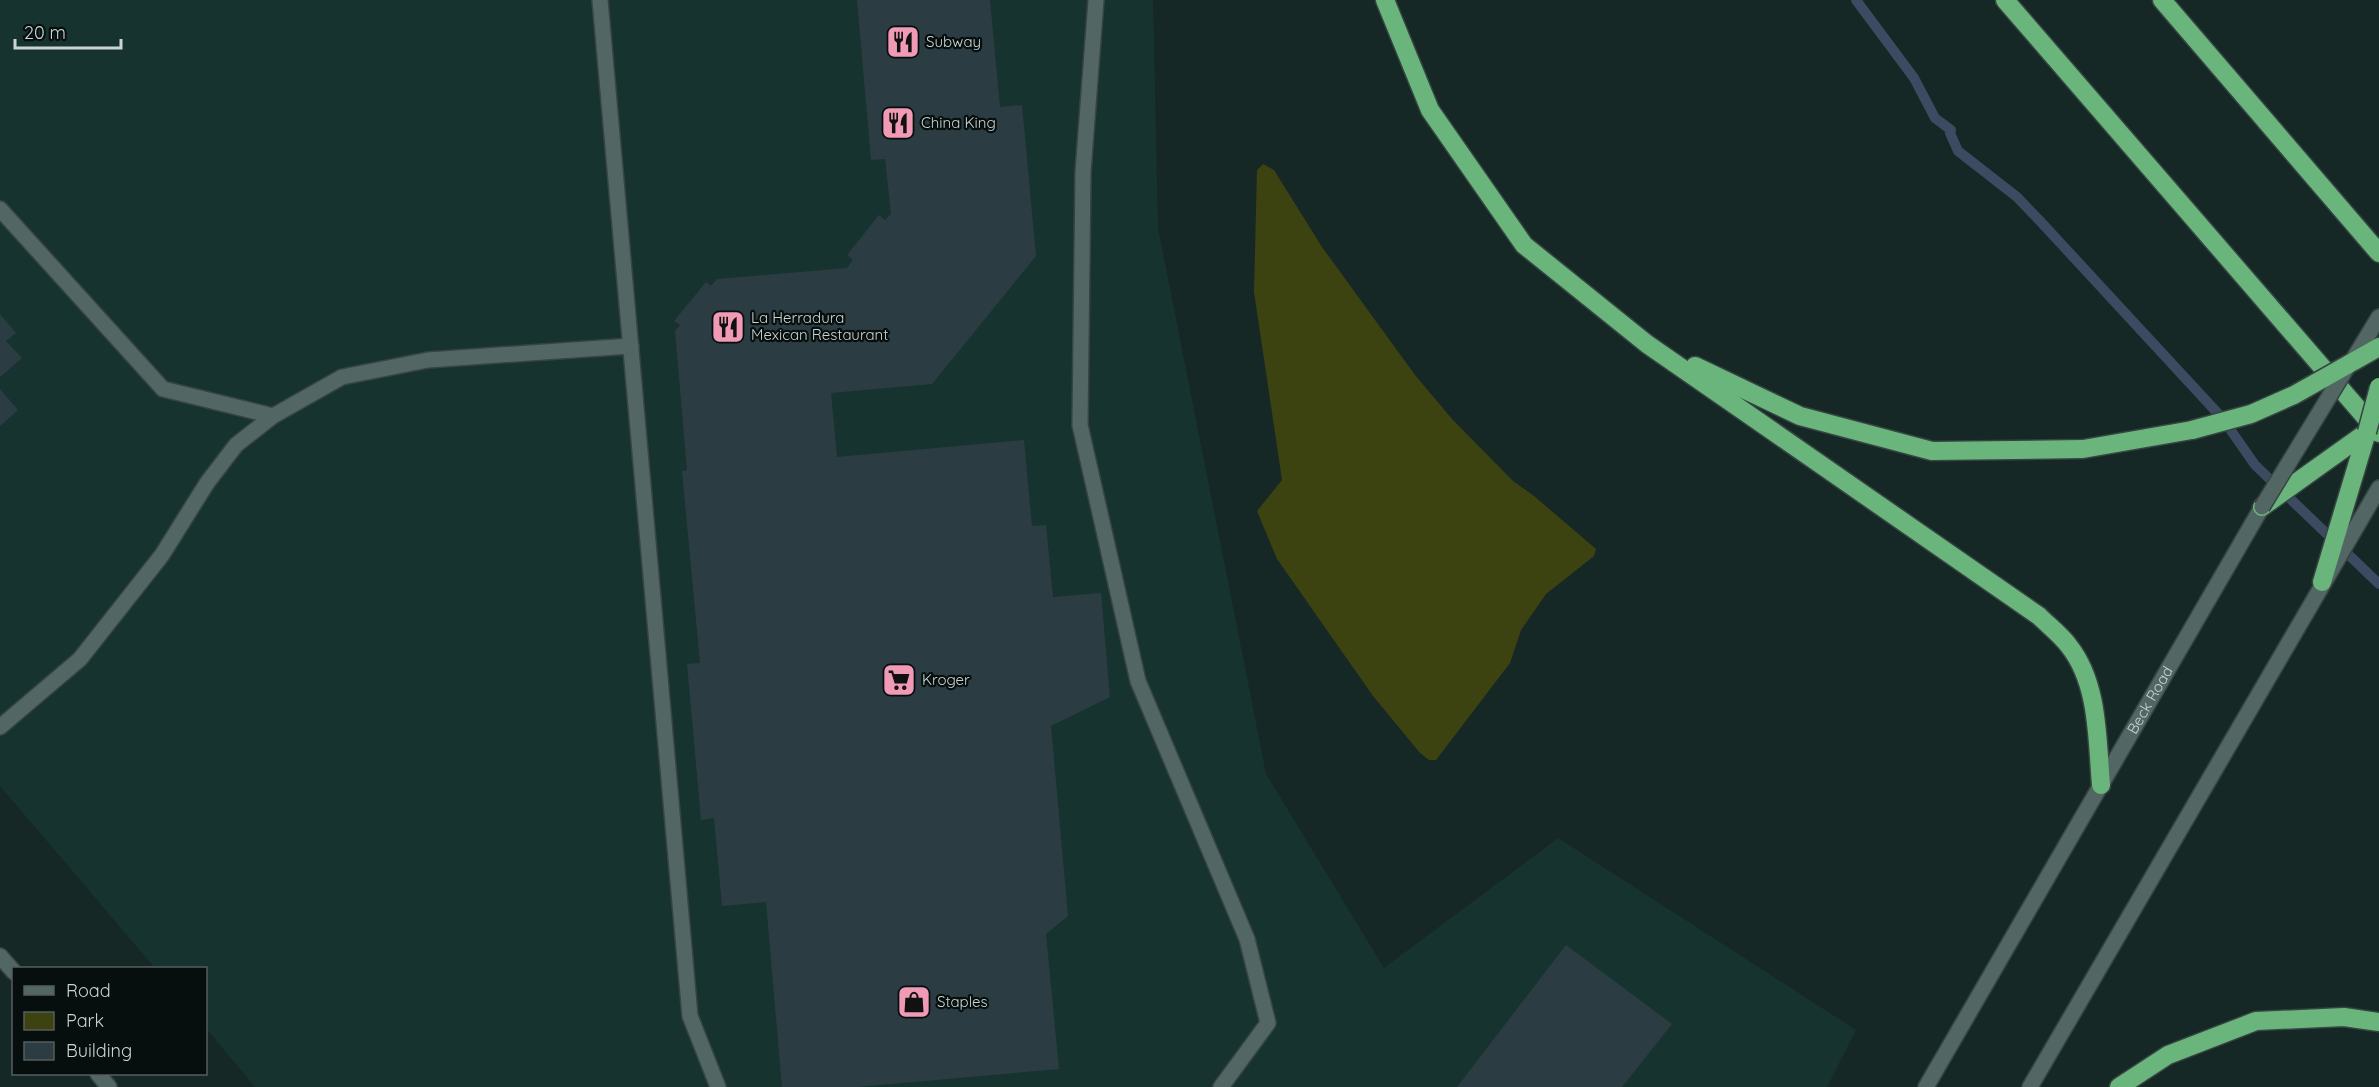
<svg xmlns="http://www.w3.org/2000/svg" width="2379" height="1087" font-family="Quicksand,sans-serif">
<rect width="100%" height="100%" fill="#162826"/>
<polygon fill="#17332f" points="0,0 1153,0 1158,228 1266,774 1384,968 1558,838 1856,1030 1827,1087 255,1087 206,1028 206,968 155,968 0,786"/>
<polygon fill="#3d4211" points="1263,164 1274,170 1322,247 1415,375 1452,419 1513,481 1534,496 1596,549 1594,556 1546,594 1521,630 1510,663 1436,760 1429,760 1420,753 1373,696 1277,559 1257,511 1282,480 1254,292 1257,170"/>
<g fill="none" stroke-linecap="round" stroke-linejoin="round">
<polyline stroke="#3d4b62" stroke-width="10" points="1856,0 1914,78 1935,118 1951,130 1950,133 1958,151 2017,197 2040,221 2223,419 2255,465 2379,584"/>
</g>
<g fill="#2b3d42">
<polygon points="857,0 990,0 1000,107 1022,105 1036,256 932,384 831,393 837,457 1024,440 1032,526 1046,525 1053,597 1101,593 1110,697 1051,726 1068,916 1046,934 1059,1069 857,1087 782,1087 766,902 722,906 714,818 701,820 687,664 700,663 682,471 687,470 675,331 680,325 674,321 706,282 711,286 717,279 847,268 853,260 847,255 879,215 885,220 891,214 885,159 871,160"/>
<polygon points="0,314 16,333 6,341 22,358 0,377"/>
<polygon points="0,389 18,410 0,426"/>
<polygon points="1566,945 1672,1024 1622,1087 1457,1087"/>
</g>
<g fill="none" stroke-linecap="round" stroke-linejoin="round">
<g stroke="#364442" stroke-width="18">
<g id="lane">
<polyline points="600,0 690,1016 718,1087"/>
<polyline points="1096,0 1083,172 1080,425 1138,681 1247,939 1268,1023 1221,1087"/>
<polyline points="0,209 163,389 273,416"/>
<polyline points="0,727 80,659 162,555 207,483 236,445 273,416 342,377 428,360 631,346"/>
</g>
</g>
<g stroke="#364442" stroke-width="18">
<g id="secondary">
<polyline points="2351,363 2379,317"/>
<polyline points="0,956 14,972"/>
<polyline points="98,1074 109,1087"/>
<path id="s1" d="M 1926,1087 L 2262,507"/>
<polyline points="2030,1087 2379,488"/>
</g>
</g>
<g stroke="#364442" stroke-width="21">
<g id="highway">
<path d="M 1385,0 L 1430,110 L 1524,245 L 1647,344 L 2039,616 C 2049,626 2061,635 2069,646 C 2099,684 2097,740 2101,785"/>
<polyline points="2005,0 2379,433"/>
<polyline points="2162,0 2379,253"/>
<polyline points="2349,364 2379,347"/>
<polyline points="1695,366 1800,416 1932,451 2083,449 2192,430"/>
<polyline points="2262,507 2367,432"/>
<polyline points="2322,582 2367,432"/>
<polyline points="2119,1087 2168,1055 2256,1021 2344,1017 2379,1022"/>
</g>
</g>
<use href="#lane" stroke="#526663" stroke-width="15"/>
<use href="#secondary" stroke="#526663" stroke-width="15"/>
<use href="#highway" stroke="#69b57c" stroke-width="18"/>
<g stroke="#364442" stroke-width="18" stroke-linecap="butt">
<polyline id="secondary-bridge" points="2262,507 2349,364"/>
</g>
<g stroke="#364442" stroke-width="21" stroke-linecap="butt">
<g id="highway-bridge">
<polyline points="2192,430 2251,414 2294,395 2349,364"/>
<polyline points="2367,432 2379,387"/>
</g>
</g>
<use href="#secondary-bridge" stroke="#526663" stroke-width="15"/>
<use href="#highway-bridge" stroke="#69b57c" stroke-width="18"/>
</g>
<defs>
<g id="restaurant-square" transform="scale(1.725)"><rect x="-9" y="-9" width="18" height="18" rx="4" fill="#f09ab6" stroke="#070f0e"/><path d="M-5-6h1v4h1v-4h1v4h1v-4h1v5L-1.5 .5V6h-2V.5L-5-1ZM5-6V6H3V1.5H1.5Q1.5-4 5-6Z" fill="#111"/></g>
<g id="supermarket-square" transform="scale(1.725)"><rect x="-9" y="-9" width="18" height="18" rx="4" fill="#f09ab6" stroke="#070f0e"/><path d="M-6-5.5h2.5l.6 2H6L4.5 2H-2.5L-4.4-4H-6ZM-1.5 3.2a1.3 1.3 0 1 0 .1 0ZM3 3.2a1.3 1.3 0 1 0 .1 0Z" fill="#111"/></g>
<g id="shop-square" transform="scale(1.725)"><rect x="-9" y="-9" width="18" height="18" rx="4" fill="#f09ab6" stroke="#070f0e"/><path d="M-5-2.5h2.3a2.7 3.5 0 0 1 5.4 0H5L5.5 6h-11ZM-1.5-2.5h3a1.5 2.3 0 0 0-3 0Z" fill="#111"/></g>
</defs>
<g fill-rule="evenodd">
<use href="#restaurant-square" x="903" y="42"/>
<use href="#restaurant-square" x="898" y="123"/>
<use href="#restaurant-square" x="728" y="327"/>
<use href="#supermarket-square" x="899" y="680"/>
<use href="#shop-square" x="914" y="1002"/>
</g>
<g text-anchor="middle" stroke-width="4.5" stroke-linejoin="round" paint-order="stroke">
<g font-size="15" fill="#cad5d3" stroke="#070f0e" text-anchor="start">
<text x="926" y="47">Subway</text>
<text x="921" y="128">China King</text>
<text x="751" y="323">La Herradura<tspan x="751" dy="17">Mexican Restaurant</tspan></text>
<text x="922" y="685">Kroger</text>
<text x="937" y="1007">Staples</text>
</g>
<g font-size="15" fill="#cad5d3" stroke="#070f0e">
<text dy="5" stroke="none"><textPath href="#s1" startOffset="447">Beck Road</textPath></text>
</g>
</g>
<rect x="12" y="967" width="195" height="108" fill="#070f0e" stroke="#555e5d" stroke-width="1.5"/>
<rect x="24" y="986" width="30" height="9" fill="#526663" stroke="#555e5d" stroke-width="1.5"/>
<text x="66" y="997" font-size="18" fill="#cad5d3">Road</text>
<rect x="24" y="1012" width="30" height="18" fill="#3d4211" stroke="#555e5d" stroke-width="1.5"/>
<text x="66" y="1027" font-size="18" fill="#cad5d3">Park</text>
<rect x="24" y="1042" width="30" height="18" fill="#2b3d42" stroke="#555e5d" stroke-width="1.5"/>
<text x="66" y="1057" font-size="18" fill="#cad5d3">Building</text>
<path d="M15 39v9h106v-9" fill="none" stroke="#cad5d3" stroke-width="3"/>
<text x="24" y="39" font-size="18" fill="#cad5d3" stroke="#070f0e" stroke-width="4.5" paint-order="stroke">20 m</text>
</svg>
